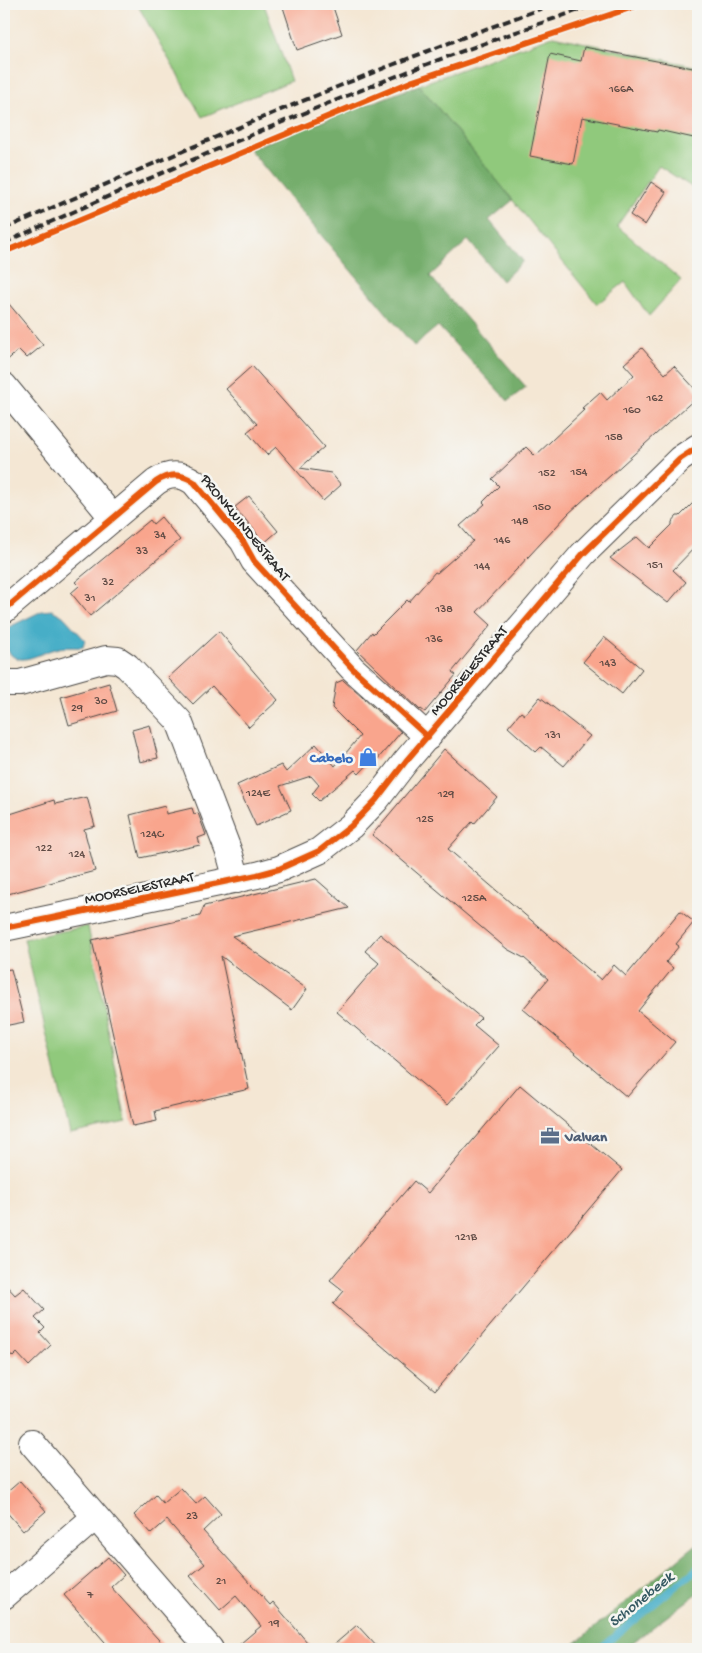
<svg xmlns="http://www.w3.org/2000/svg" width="702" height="1653" font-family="'Gochi Hand',sans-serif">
<rect width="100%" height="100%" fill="#f6f6f2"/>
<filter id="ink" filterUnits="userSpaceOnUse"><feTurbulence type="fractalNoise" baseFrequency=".02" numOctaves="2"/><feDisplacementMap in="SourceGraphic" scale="10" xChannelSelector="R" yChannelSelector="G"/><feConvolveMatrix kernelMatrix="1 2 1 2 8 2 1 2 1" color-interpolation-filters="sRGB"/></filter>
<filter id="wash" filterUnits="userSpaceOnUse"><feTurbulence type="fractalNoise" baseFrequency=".0096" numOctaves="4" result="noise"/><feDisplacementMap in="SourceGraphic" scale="20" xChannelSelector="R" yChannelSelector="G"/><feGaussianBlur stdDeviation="1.12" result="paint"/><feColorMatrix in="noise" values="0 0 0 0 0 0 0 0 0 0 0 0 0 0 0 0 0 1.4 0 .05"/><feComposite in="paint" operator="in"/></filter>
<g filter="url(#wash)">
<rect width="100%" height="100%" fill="#f4e7d4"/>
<g fill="#90c97c" stroke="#5e7a54">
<polygon points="137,4 264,4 291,81 202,117"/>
<polygon points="553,36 698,67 698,191 659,166 617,226 681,280 649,316 625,282 597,304 419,85"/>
<polygon points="88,926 126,1122 70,1134 24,939"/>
</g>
<g fill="#74ad6c" stroke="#506c4c">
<polygon points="419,85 513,200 489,220 523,261 502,281 468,240 430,276 526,387 508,401 438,326 414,346 249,149"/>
<polygon points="698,1543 698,1593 624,1649 568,1649"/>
</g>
<path fill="#47aec7" stroke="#396c79" d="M 52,610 L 63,616 L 85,640 L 83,647 C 74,648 63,646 55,649 C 41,652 19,669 8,651 C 3,644 5,636 7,628 L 42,611 Z"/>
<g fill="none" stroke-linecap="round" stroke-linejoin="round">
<polyline stroke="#47aec7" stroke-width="7" points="599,1649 698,1568"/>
</g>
<g id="blocks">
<g fill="#f9a58d">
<polygon points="282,4 332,4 342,34 297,50"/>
<polygon points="584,47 698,69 698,139 658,130 657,132 582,117 573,164 530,156 550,54 581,61"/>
<polygon points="651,182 666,192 645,225 630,215"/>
<polygon points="4,298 43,345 27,358 19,350 4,363"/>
<polygon points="642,348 665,374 674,366 698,392 698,396 568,514 477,612 491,625 452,672 456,675 425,712 421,709 420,710 357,650 372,632 373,634 407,600 409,602 435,572 437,573 473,541 460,526 485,504 483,502 499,486 492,479 526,447 535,456 584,410 582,408 600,392 607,400 634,375 624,364"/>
<polygon points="252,366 324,447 300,468 331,473 341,485 323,501 276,447 267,455 247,432 257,424 226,389"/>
<polygon points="249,496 278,531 263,544 255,531 235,507"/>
<polygon points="698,498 698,544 673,570 686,582 668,603 610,558 637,537 649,548 672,525 672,522 677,516 680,516"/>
<polygon points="161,517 180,540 90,616 71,593 79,586 75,582 150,520 153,524"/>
<polygon points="219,631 278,700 249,727 212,686 193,704 168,678"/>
<polygon points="604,637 642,669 622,694 583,662"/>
<polygon points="343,680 401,732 376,761 373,759 359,774 355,770 319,801 312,794 319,785 311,776 280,786 291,810 256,826 237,785 281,765 286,772 316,744 335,766 360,736 332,708 336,683"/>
<polygon points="109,683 117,711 69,725 61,697"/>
<polygon points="540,697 590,736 564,766 541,747 536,752 508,727 521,712 525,715"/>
<polygon points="150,725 158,758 140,762 132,730"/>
<polygon points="444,749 497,797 474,824 472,822 448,849 601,980 614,965 626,976 680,911 694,922 676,944 679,946 666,962 673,968 638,1011 675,1042 627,1097 523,1009 548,979 524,958 507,949 372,835"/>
<polygon points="87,797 95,826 84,829 95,871 4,895 4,816 54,800 55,804"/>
<polygon points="165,806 166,814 192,808 194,814 198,813 206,835 198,838 200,845 140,858 130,815"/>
<polygon points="316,879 349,908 232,936 307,989 292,1010 221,956 249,1089 155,1111 157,1121 133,1126 92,940 200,916 204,906"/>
<polygon points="380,934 481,1018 474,1025 499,1046 447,1105 337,1012 379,963 365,951"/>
<polygon points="11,969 24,1022 4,1026 4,970"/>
<polygon points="520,1085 622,1170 435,1391 333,1304 344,1291 330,1280 414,1181 428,1193"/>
<polygon points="4,1283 15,1295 24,1288 44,1310 35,1318 45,1328 40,1333 51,1345 29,1366 17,1353 13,1357 4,1347"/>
<polygon points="20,1481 46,1511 23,1531 4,1509 4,1495"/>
<polygon points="181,1488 196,1504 205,1496 221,1514 203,1531 270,1605 273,1602 313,1649 234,1649 261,1626 236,1596 220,1610 190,1576 205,1564 167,1520 151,1534 134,1515 156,1495 163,1503"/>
<polygon points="108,1557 124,1575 111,1587 167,1649 111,1649 64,1595"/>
<polygon points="357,1625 379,1649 329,1649"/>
</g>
</g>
</g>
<g filter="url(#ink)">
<use href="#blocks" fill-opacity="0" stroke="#494744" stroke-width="1"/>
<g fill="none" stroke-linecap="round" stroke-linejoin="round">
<g stroke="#494744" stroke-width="28">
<g id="minor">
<polyline points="4,386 113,518"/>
<path d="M 4,610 L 156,482 C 169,473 181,473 194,482 L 243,541 L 254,561 L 352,668 L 428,737"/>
<polyline points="4,681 10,683 20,683 106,659 118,660 127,666 179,721 230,855 237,880"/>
<polyline points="4,928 257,875 279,869 319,851 351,826 376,800 406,761 583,554 680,459 698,447"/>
<polyline points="32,1443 210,1649"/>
<polyline points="4,1596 95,1517"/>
</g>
</g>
<use href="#minor" stroke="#fff" stroke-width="26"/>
<g stroke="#2b2b2b" stroke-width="4" stroke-dasharray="8 4" stroke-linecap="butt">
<path d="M 4,229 C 185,149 367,71 554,4"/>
<path d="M 4,243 C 143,180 283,120 425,65 C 481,44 539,24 596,4"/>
</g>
<g stroke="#f6f6f2" stroke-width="9">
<g id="cycleway">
<polyline points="4,252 413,81 642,4"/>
<path d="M 4,610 L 156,482 C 169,473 181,473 194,482 L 243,541 L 254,561 L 352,668 L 428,737"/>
<polyline points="4,928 257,875 279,869 319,851 351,826 376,800 406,761 583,554 680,459 698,447"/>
</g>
</g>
<use href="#cycleway" stroke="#e8590c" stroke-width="6"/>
</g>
</g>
<defs>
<g id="shop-bare" transform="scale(1.5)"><path d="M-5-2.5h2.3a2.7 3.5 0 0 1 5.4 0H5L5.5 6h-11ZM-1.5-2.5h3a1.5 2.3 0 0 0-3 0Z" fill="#3f7fe0" stroke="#f6f6f2" stroke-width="2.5" paint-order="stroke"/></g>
<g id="office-bare" transform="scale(1.5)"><path d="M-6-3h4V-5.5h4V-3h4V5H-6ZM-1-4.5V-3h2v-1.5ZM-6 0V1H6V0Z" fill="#5c6f8a" stroke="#f6f6f2" stroke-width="2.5" paint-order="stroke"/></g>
</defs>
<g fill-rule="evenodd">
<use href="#shop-bare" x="368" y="757"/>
<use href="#office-bare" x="550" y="1136"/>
</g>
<g text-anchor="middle" stroke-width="5" stroke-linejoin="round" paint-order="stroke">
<g font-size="12" fill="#5e4a44">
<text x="621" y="92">166A</text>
<text x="655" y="401">162</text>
<text x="632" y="413">160</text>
<text x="614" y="440">158</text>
<text x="579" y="475">154</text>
<text x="547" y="476">152</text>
<text x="542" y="510">150</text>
<text x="520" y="524">148</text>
<text x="160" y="538">34</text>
<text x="502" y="543">146</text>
<text x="142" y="554">33</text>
<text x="655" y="568">151</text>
<text x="482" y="569">144</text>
<text x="108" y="585">32</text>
<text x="90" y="601">31</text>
<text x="444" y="612">138</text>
<text x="434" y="642">136</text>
<text x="608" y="666">143</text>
<text x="101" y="704">30</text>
<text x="77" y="711">29</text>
<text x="553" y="738">131</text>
<text x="258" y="796">124E</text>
<text x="446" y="797">129</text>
<text x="425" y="822">125</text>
<text x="152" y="837">124C</text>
<text x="44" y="851">122</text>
<text x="77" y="857">124</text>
<text x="474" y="901">125A</text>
<text x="466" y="1240">121B</text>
<text x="192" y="1519">23</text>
<text x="221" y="1584">21</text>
<text x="90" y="1598">7</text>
<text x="274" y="1626">19</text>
</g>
<g font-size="15" fill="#2b2b2b" stroke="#f6f6f2">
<text transform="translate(246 527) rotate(51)" y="5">PRONKWINDESTRAAT</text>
<text transform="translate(468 670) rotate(-50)" y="5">MOORSELESTRAAT</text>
<text transform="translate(139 887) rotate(-12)" y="5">MOORSELESTRAAT</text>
</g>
<g font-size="15" font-weight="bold" fill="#366cbe" stroke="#f6f6f2" text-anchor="end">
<text x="353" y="762">Cabelo</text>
</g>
<g font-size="15" font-weight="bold" fill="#4e5e75" stroke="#f6f6f2" text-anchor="start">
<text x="565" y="1141">Valvan</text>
</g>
<g font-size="16" font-style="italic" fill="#355962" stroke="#f6f6f2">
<text transform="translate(640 1598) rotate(-39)" y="6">Schonebeek</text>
</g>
</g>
<rect width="702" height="1653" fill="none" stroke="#f6f6f2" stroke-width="20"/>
</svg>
